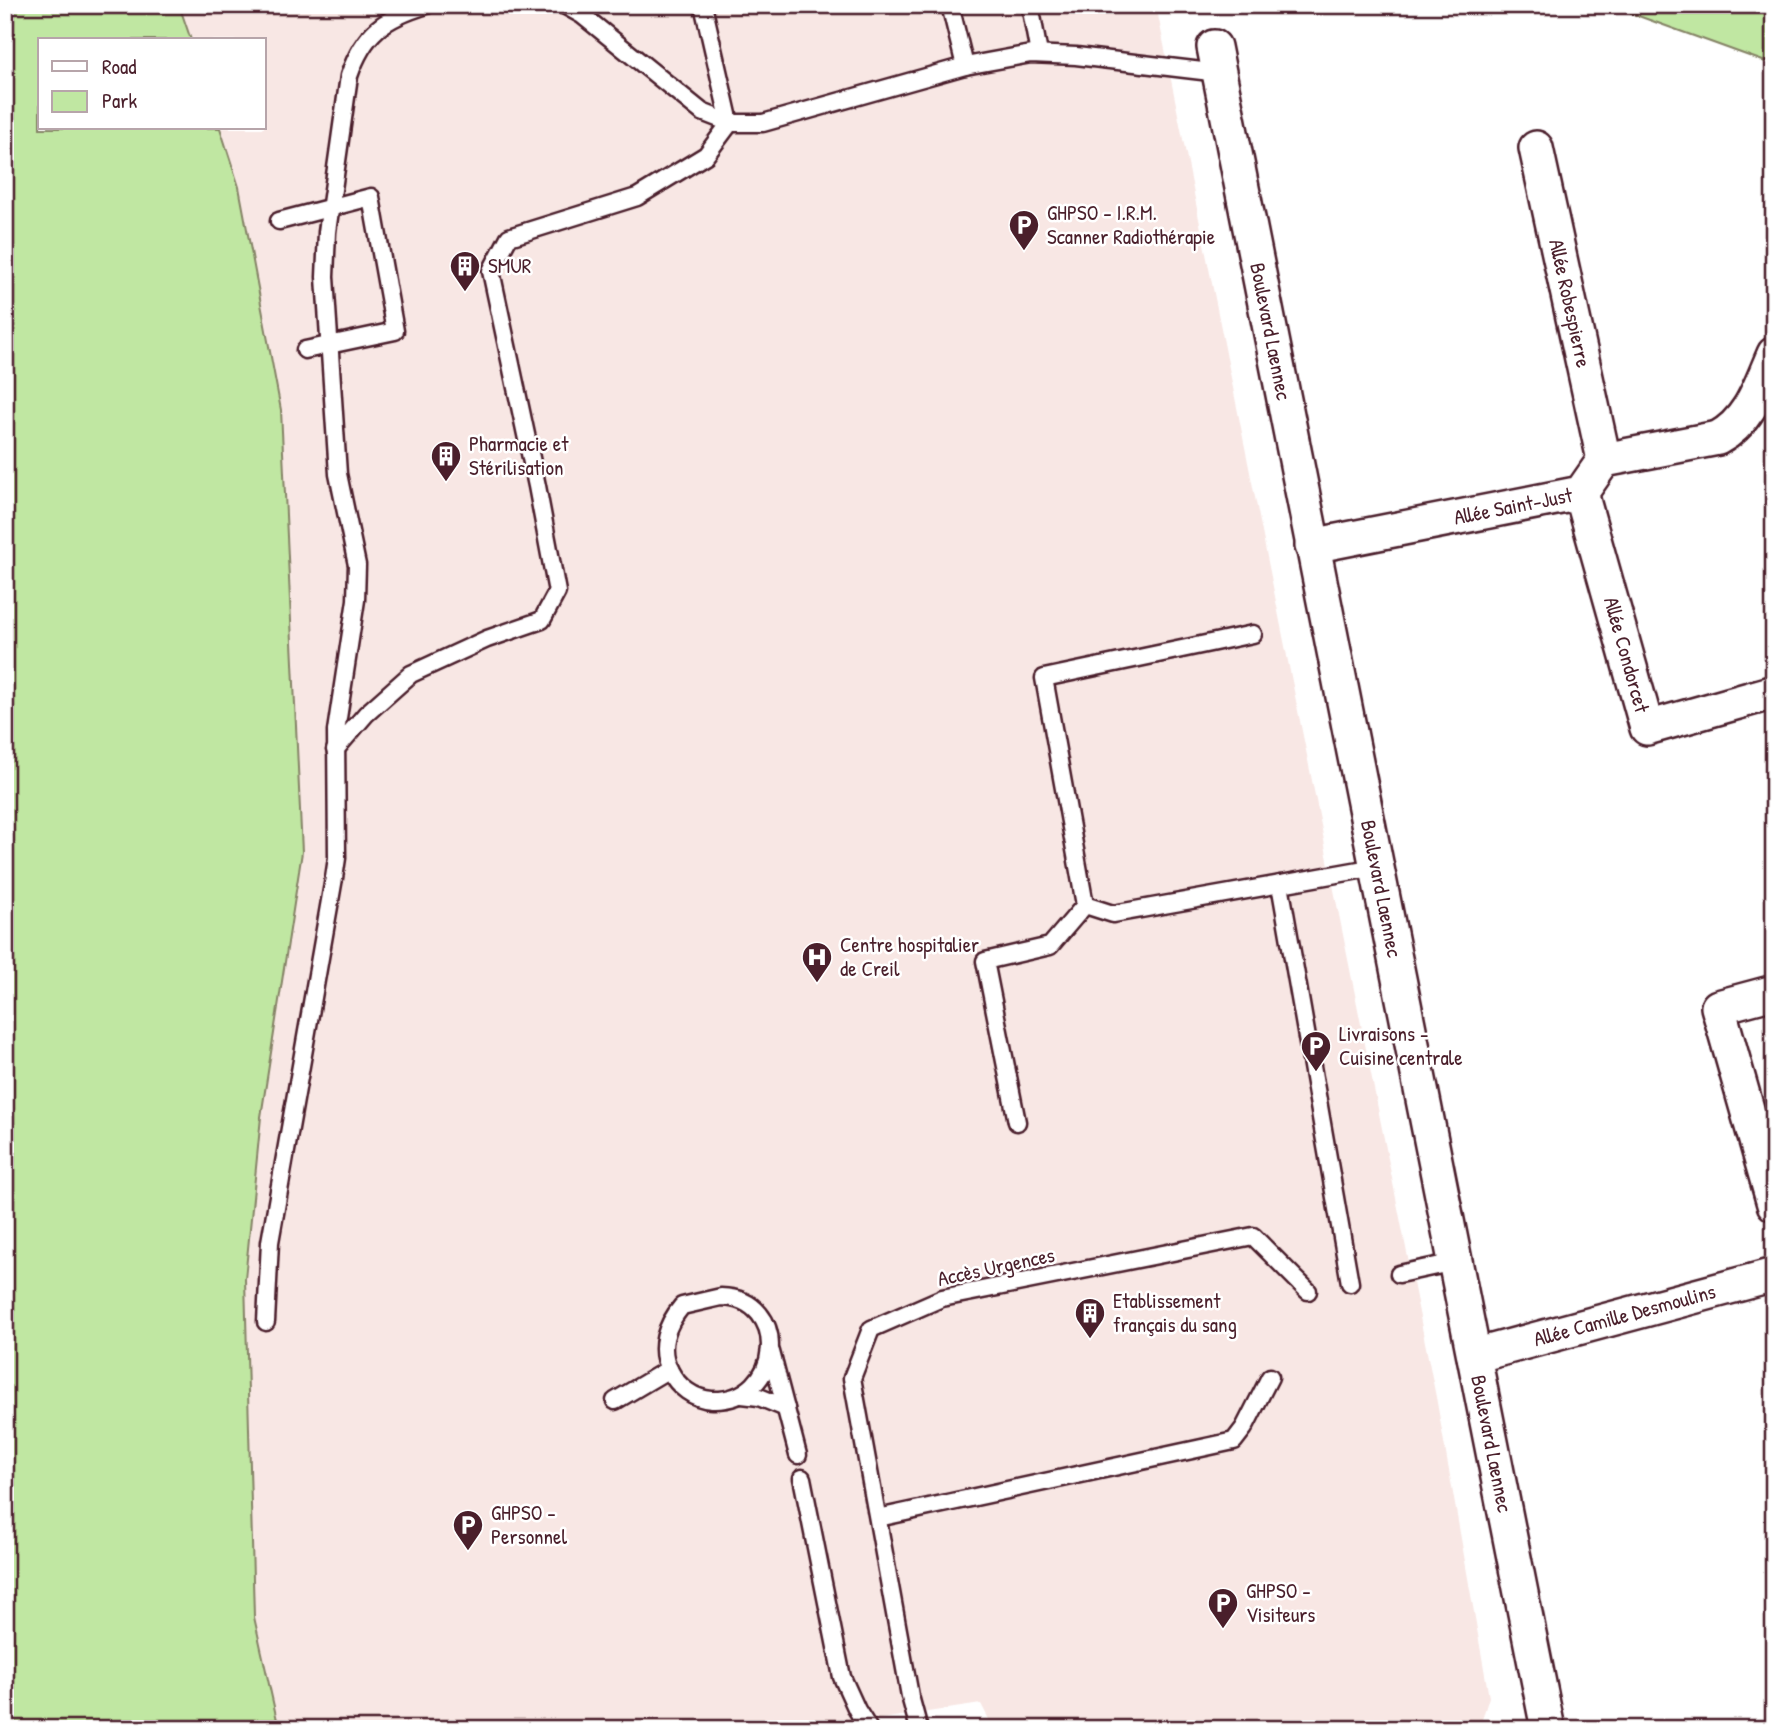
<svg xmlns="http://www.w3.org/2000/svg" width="1779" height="1734" font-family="'Patrick Hand',sans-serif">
<rect width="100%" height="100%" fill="#fff"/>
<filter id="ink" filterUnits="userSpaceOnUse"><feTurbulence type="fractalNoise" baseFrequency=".0143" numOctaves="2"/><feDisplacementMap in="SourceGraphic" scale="14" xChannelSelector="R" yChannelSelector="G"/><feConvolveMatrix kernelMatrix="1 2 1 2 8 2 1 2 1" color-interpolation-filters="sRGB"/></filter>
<g filter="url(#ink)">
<polygon fill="#f8e7e4" points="179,5 1156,5 1436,1397 1489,1697 1479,1729 994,1729 981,1704 814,1729 279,1729 254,1617 245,1279 261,1117 302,852 281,410 239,187 220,128 264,128 264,40 191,40"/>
<g fill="#c0e7a2" stroke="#858366" stroke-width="2">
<polygon points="5,5 179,5 191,40 40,40 40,128 220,128 239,187 281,410 302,852 261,1117 245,1279 254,1617 279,1729 5,1729"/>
<polygon points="1608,5 1774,5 1774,65"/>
</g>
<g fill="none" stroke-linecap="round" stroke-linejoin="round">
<g stroke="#4a1f2b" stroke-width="21">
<g id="service">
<polyline points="564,5 582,15 702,112 730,123 763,123 965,66 1031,54 1076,56 1219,73"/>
<polyline points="950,5 965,66"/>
<polyline points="1030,5 1039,54"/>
<polyline points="279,221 371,197 395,331 305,350"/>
<polyline points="1253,634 1044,678 1085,905 1113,914 1376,867"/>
<polyline points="335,750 366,714 411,674 487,639 542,620 557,592 537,486 491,271 509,237 637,197 706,155 730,123 703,5"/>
<polyline points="1280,884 1350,1283"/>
<polyline points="1017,1122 985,961 1050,946 1085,905"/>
<polyline points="1399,1274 1455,1262"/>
<path d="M 721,1297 C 791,1298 784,1402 712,1400 C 694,1399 678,1387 670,1371 C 657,1348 667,1324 682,1306 Z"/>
<path d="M 266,1322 L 270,1242 L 334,878 L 337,858 L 336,731 L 356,600 L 357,565 L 338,474 L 325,277 L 327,232 L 349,76 C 364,32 384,18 427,5"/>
<polyline points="771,1352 798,1455"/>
<polyline points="742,1395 759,1397 786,1408"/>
<polyline points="615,1401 669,1369"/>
<polyline points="802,1478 842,1677 857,1710 869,1729"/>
<polyline points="878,1518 1234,1441 1244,1428 1270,1377"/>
<polyline points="919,1729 910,1696 852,1378 871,1329 942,1298 1253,1236 1308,1291"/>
</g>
</g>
<g stroke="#4a1f2b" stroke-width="38">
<g id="minor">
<path id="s1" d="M 1214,47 L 1548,1729"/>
<path id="s2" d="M 1536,148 L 1604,460"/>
<path id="s3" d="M 1581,493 L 1647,728 L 1774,692"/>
<path id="s4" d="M 1312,546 L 1581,493 L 1604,460 L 1718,438 C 1750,421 1760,386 1774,354"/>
<polyline points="1774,992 1718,1007 1774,1204"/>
<path id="s5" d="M 1474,1356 L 1774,1275"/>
</g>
</g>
<use href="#service" stroke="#fff" stroke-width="16"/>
<use href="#minor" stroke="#fff" stroke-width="33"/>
</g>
</g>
<defs>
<g id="parking-pin" transform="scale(1.575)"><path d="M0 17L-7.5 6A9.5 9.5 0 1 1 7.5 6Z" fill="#4a1f2b" stroke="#fff"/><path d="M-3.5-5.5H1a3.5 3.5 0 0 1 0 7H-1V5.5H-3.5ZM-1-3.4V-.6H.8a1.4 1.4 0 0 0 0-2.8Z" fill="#fff"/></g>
<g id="building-pin" transform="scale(1.575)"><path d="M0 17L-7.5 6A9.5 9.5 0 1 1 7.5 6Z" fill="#4a1f2b" stroke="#fff"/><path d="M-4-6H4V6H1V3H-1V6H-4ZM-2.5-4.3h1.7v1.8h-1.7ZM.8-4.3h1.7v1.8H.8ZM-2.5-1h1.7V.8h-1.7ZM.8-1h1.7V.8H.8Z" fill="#fff"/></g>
<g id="hospital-pin" transform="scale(1.575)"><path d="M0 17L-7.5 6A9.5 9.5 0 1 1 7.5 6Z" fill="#4a1f2b" stroke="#fff"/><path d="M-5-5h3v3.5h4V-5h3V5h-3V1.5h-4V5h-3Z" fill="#fff"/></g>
</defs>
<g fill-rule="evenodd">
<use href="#parking-pin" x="1024" y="225"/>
<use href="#building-pin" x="465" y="266"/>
<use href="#building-pin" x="446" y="456"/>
<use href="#hospital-pin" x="817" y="957"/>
<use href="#parking-pin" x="1316" y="1046"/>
<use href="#building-pin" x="1090" y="1313"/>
<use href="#parking-pin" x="468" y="1525"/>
<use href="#parking-pin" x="1223" y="1603"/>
</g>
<g text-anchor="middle" stroke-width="5" stroke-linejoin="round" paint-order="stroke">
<g font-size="21" fill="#4a1f2b" stroke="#fff" text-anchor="start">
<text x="1047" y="220">GHPSO - I.R.M.<tspan x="1047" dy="24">Scanner Radiothérapie</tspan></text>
<text x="488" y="273">SMUR</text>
<text x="469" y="451">Pharmacie et<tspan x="469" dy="24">Stérilisation</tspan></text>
<text x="840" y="952">Centre hospitalier<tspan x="840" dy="24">de Creil</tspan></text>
<text x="1339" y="1041">Livraisons -<tspan x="1339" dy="24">Cuisine centrale</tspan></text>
<text x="1113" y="1308">Etablissement<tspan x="1113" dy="24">français du sang</tspan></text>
<text x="491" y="1520">GHPSO -<tspan x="491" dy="24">Personnel</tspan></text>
<text x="1246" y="1598">GHPSO -<tspan x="1246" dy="24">Visiteurs</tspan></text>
</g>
<g font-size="21" fill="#4a1f2b" stroke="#fff">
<text dy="7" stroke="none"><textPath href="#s2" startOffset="159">Allée Robespierre</textPath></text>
<text dy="7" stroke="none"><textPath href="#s1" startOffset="290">Boulevard Laennec</textPath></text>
<text dy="7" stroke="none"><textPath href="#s4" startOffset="205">Allée Saint-Just</textPath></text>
<text dy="7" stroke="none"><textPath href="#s3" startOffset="168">Allée Condorcet</textPath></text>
<text dy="7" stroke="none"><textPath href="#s1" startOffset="858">Boulevard Laennec</textPath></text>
<text transform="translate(996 1267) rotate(-12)" y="7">Accès Urgences</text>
<text dy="7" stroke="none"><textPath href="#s5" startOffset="156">Allée Camille Desmoulins</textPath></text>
<text dy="7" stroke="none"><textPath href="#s1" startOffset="1424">Boulevard Laennec</textPath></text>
</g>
</g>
<rect width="1779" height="1734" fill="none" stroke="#fff" stroke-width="28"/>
<rect x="14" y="14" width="1751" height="1706" fill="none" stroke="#4a1f2b" stroke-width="2.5" filter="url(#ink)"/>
<rect x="38" y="38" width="228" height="91" fill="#ffffff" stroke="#b7a5aa" stroke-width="2"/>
<rect x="52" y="61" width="35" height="10" fill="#ffffff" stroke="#b7a5aa" stroke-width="2"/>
<text x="102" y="74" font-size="21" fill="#4a1f2b">Road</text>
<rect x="52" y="91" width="35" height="21" fill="#c0e7a2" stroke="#b7a5aa" stroke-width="2"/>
<text x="102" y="108" font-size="21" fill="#4a1f2b">Park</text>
</svg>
